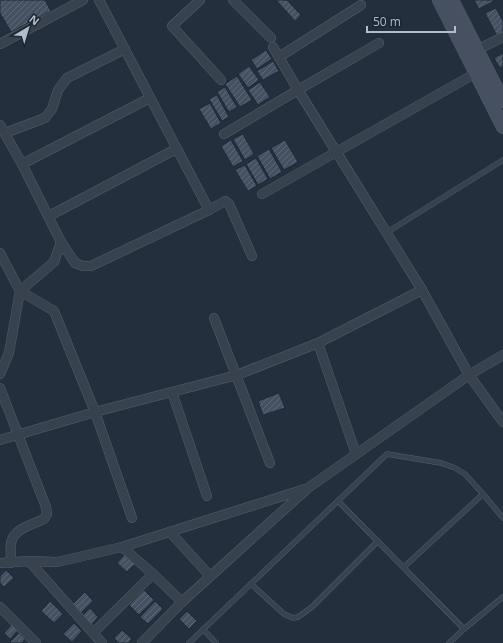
<svg xmlns="http://www.w3.org/2000/svg" width="503" height="643" font-family="'Open Sans',sans-serif">
<defs>
<pattern id="building-hatch" width="6" height="6" patternUnits="userSpaceOnUse"><rect width="6" height="6" fill="#455162"/><path d="M-1 1l2-2M0 6l6-6M5 7l2-2" fill="none" stroke="#5d6877"/></pattern>
</defs>
<rect width="100%" height="100%" fill="#242f3e"/>
<g fill="url(#building-hatch)" stroke="#1f2835">
<polygon points="0,0 45,0 51,11 11,32 0,13"/>
<polygon points="276,0 287,0 301,15 295,21"/>
<polygon points="474,0 493,0 494,1 479,9"/>
<polygon points="496,8 503,21 503,33 497,36 485,13"/>
<polygon points="266,50 272,59 257,69 251,60"/>
<polygon points="503,53 503,66 500,68 494,58"/>
<polygon points="273,61 279,71 263,80 257,71"/>
<polygon points="249,66 259,80 248,88 238,74"/>
<polygon points="237,76 252,100 240,107 225,84"/>
<polygon points="260,82 270,97 258,105 248,90"/>
<polygon points="225,87 237,107 229,112 217,92"/>
<polygon points="217,95 229,117 222,121 209,99"/>
<polygon points="210,103 221,123 211,129 199,109"/>
<polygon points="243,134 254,154 245,160 233,139"/>
<polygon points="231,140 243,161 233,167 221,146"/>
<polygon points="285,140 298,162 284,170 271,148"/>
<polygon points="269,149 282,172 270,179 257,156"/>
<polygon points="256,158 268,179 258,185 246,164"/>
<polygon points="245,165 257,186 248,191 235,170"/>
<polygon points="279,393 285,408 263,415 258,401"/>
<polygon points="125,554 135,564 127,572 117,563"/>
<polygon points="6,570 14,578 4,587 0,583 0,576"/>
<polygon points="144,590 154,600 139,615 129,605"/>
<polygon points="85,592 93,601 80,614 72,605"/>
<polygon points="50,601 63,614 54,623 41,611"/>
<polygon points="155,601 163,609 148,624 140,617"/>
<polygon points="90,608 98,617 91,625 82,616"/>
<polygon points="187,611 197,621 189,629 179,619"/>
<polygon points="13,623 19,629 10,639 4,633"/>
<polygon points="74,623 82,631 72,642 63,634"/>
<polygon points="122,630 132,639 128,643 119,643 114,638"/>
<polygon points="19,633 25,639 22,643 11,643 10,642"/>
</g>
<g fill="none" stroke-linecap="round" stroke-linejoin="round">
<g stroke="#565f6c" stroke-width="5.5">
<g id="lane">
<polyline points="386,233 503,160"/>
<polyline points="338,501 464,629"/>
<polyline points="404,567 483,494 503,518"/>
<polyline points="251,584 284,614 293,618 298,617 312,607 378,541"/>
<polyline points="203,629 216,643"/>
<polyline points="189,643 387,454 441,463 455,468 465,474 483,494"/>
<polyline points="449,643 464,629 503,597"/>
</g>
</g>
<g stroke="#565f6c" stroke-width="10">
<g id="street">
<polyline points="99,0 209,210"/>
<polyline points="200,0 172,26 221,80"/>
<polyline points="233,0 271,38"/>
<polyline points="0,44 83,0"/>
<polyline points="273,47 298,90 422,290 469,375 503,422"/>
<polyline points="477,50 503,37"/>
<polyline points="279,57 361,5"/>
<polyline points="0,125 22,164 61,242 75,263 83,266 91,266 209,210 225,201 229,204 252,256"/>
<polyline points="5,133 45,118 52,109 58,90 67,78 125,49"/>
<polyline points="224,134 298,90 379,43"/>
<polyline points="22,164 150,98"/>
<polyline points="262,194 476,73"/>
<polyline points="49,216 176,149"/>
<polyline points="0,253 20,291 54,311 95,412 132,518"/>
<polyline points="214,318 270,463"/>
<polyline points="318,343 356,454"/>
<polyline points="0,374 9,353 20,291 54,262 61,242"/>
<path d="M 0,388 L 46,507 L 47,514 L 44,519 C 32,525 14,528 11,543 C 10,549 11,556 11,563"/>
<polyline points="172,392 207,496"/>
<polyline points="0,440 95,412 237,375 318,343 422,290"/>
<polyline points="170,532 210,576"/>
<polyline points="122,547 153,574 182,602"/>
<polyline points="29,561 102,643"/>
<polyline points="0,563 29,561 57,562 122,547 305,489"/>
<polyline points="0,607 36,643"/>
<polyline points="93,633 153,574"/>
<polyline points="142,643 182,602 308,488 469,375 503,355"/>
</g>
</g>
<g stroke="#565f6c" stroke-width="14">
<g id="secondary">
<polyline points="439,0 503,127"/>
<polyline points="452,0 503,101"/>
</g>
</g>
<use href="#lane" stroke="#38414e" stroke-width="4.5"/>
<use href="#street" stroke="#38414e" stroke-width="9"/>
<use href="#secondary" stroke="#465061" stroke-width="13"/>
</g>
<g transform="translate(28 28) rotate(38)" stroke="#1d2633" stroke-width="3" paint-order="stroke">
<path d="M0-3L7 15L0 10L-7 15Z" fill="#b4bcc9"/>
<text y="-6" font-size="11" font-weight="bold" text-anchor="middle" fill="#b4bcc9">N</text>
</g>
<path d="M367 26v6h88v-6" fill="none" stroke="#b4bcc9" stroke-width="2"/>
<text x="373" y="26" font-size="12" fill="#b4bcc9" stroke="#1d2633" stroke-width="3" paint-order="stroke">50 m</text>
</svg>
